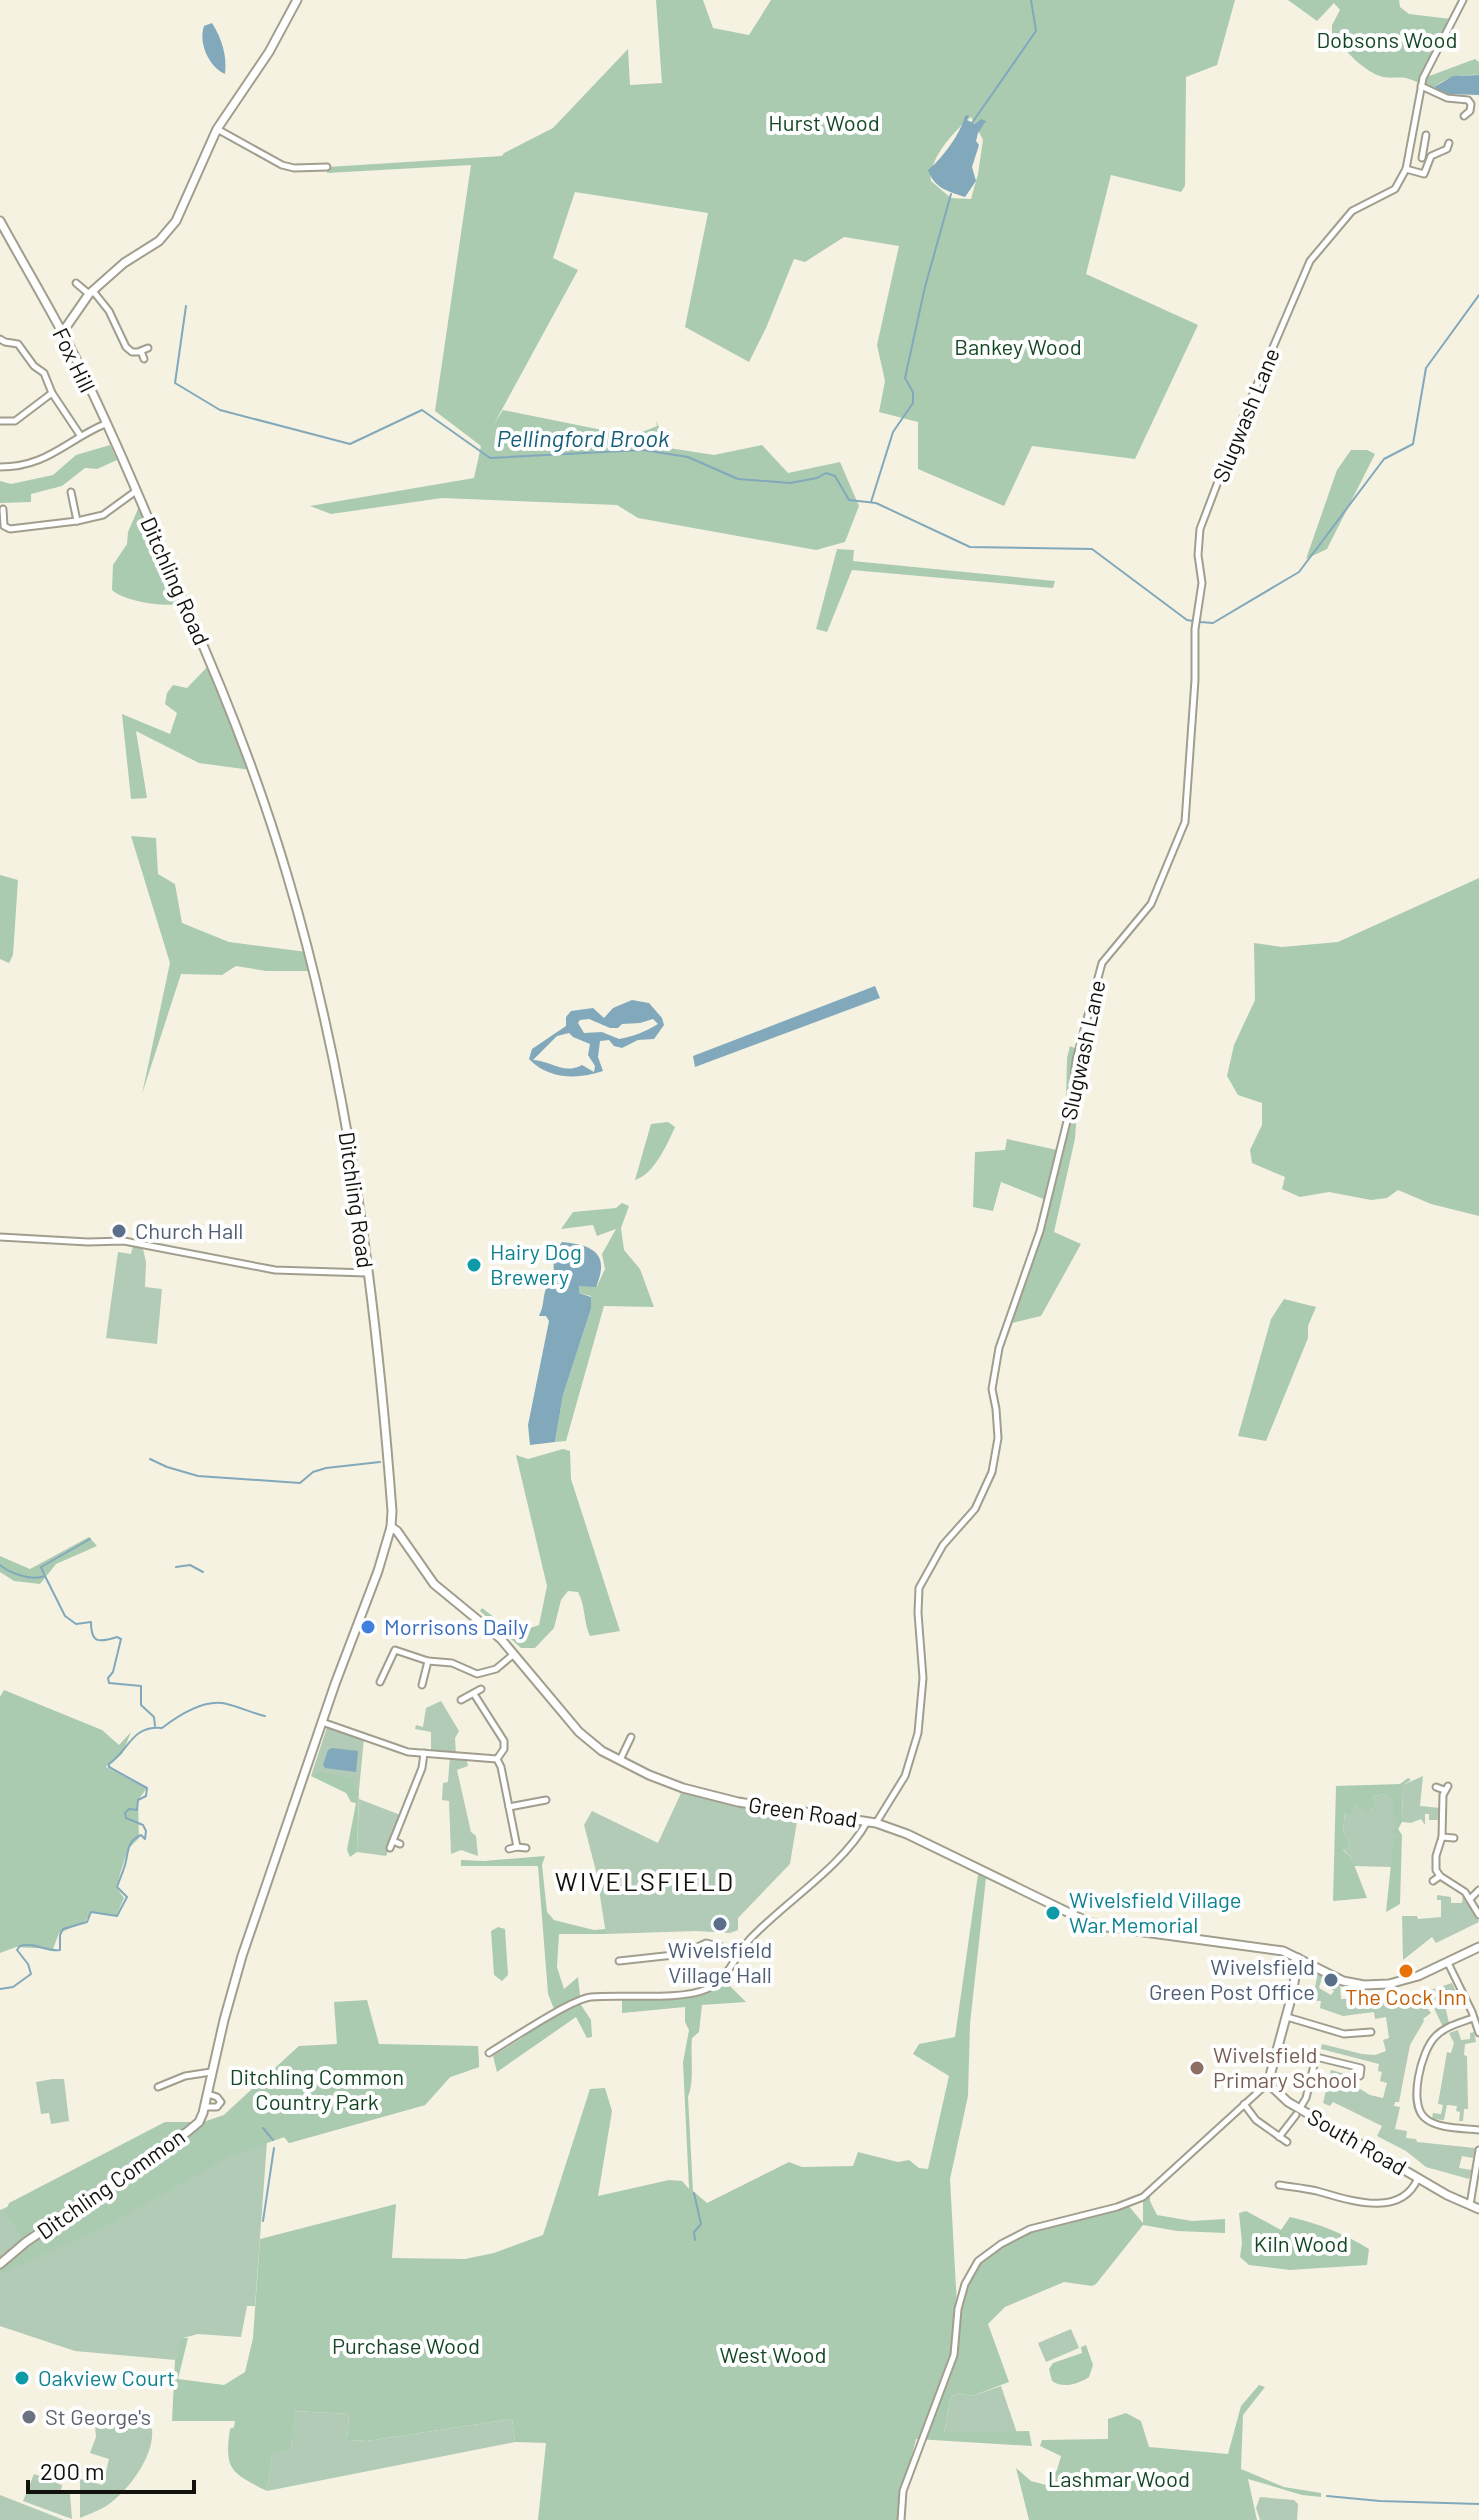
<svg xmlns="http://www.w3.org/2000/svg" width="1479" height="2520" font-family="Barlow,sans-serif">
<rect width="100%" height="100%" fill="#f5f2e1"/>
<g fill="#b1cbb6">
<polygon points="133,1246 143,1249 146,1262 145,1287 162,1289 157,1344 106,1338 118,1252 131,1254"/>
<polygon points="441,1701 459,1731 455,1738 456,1755 466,1756 468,1766 457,1770 471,1832 476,1836 478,1856 461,1850 451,1854 449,1801 442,1800 443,1783 448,1782 450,1755 431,1754 431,1732 415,1729 416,1725 423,1727 426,1708"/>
<polygon points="328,1724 364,1738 359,1790 319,1771 311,1776"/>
<polygon points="1423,1776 1420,1806 1440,1808 1440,1820 1429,1820 1429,1814 1425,1814 1425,1825 1421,1819 1411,1823 1402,1822 1403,1785"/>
<polygon points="682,1791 762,1810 798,1815 790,1864 738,1918 738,1930 730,1933 696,1931 606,1934 596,1871 584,1825 592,1811 658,1843"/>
<path d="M 1386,1794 L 1395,1802 C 1393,1813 1400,1823 1398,1834 C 1396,1845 1392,1855 1391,1867 L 1354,1866 L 1351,1857 L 1343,1849 L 1350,1843 L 1343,1831 L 1345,1812 L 1354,1805 L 1375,1809 L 1373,1796 Z"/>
<polygon points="359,1799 403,1816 386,1856 357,1852"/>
<polygon points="1437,1895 1451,1897 1451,1903 1462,1903 1463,1895 1470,1904 1479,1922 1436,1943 1432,1937 1403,1960 1402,1916 1417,1916 1418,1919 1441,1917 1441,1900 1437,1900"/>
<polygon points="1307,1965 1323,1974 1319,1988 1331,1995 1334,1991 1331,1989 1335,1980 1340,1983 1341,1999 1403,1999 1452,1983 1457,1994 1444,2001 1449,2023 1443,2027 1432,2004 1426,2007 1431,2013 1423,2019 1424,2021 1410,2045 1399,2102 1395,2102 1394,2106 1400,2107 1395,2129 1407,2131 1406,2138 1416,2139 1417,2142 1475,2148 1473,2158 1462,2156 1459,2168 1472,2170 1469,2179 1426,2167 1406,2151 1377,2136 1382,2126 1333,2102 1330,2106 1323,2103 1331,2070 1349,2075 1347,2081 1370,2095 1383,2098 1387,2083 1380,2081 1382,2072 1378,2071 1379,2064 1321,2049 1322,2044 1362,2054 1375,2055 1386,2051 1383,2040 1389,2038 1386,2017 1375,2019 1374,2012 1343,2016 1320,2008 1321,2001 1304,2000 1308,1986 1315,1987 1317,1977 1301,1973 1302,1966"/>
<polygon points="1458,2030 1461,2040 1470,2039 1470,2033 1474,2032 1476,2042 1465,2044 1464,2055 1467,2056 1468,2109 1464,2109 1463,2121 1459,2121 1460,2112 1456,2111 1457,2106 1447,2105 1444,2120 1432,2119 1433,2113 1441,2114 1443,2105 1438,2104 1447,2052 1451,2053 1454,2043 1449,2033"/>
<polygon points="299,2046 478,2046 479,2067 450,2077 425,2105 289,2143 285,2137 267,2142 255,2306 247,2306 241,2337 198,2334 183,2338 175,2360 75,2351 0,2326 0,2210 224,2115"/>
<polygon points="53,2079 64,2079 69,2121 51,2124 49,2113 41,2114 36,2082"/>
<polygon points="1071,2329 1079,2348 1046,2362 1038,2343"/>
<polygon points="1001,2386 1017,2433 944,2433 951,2397 959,2393 972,2396"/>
<polygon points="293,2411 349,2414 347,2440 367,2441 512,2419 515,2442 267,2491 272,2453 291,2449"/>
<path d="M 95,2425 L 147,2427 L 152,2429 C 155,2455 129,2490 109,2504 C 101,2510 89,2514 80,2518 L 80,2479 L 103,2485 L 109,2459 L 90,2453 L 96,2437 Z"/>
<polygon points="34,2474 62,2485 61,2490 70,2494 72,2519 23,2501"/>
<polygon points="0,2495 64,2520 0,2520"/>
<polygon points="1260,2497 1294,2500 1298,2504 1297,2520 1260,2520 1256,2508"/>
</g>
<g fill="#abcbb1" fill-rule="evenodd">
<path d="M 656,0 L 703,0 L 713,28 L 749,35 L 771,0 L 1235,0 L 1217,65 L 1186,77 L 1185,186 L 1181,192 L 1111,175 L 1086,274 L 1198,325 L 1135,459 L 1032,446 L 1004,506 L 918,469 L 918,422 L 879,412 L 885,381 L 877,345 L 899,246 L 844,237 L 805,262 L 794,259 L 766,328 L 749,362 L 685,327 L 708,213 L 575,192 L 553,258 L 578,270 L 494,424 L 503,410 L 632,436 L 657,426 L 656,421 L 669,448 L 714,455 L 762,445 L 788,473 L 840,462 L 859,506 L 845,542 L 816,550 L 638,518 L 617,505 L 442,498 L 331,514 L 310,506 L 474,478 L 481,446 L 435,411 L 471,165 L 327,173 L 327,167 L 502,156 L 504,153 L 553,128 L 628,49 L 630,85 L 662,83 ZM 971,117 L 983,140 L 978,174 L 971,199 L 951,198 L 931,181 C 928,159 955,130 971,117 Z"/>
<path d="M 1288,0 L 1399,0 L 1400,7 L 1409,14 L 1451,19 L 1424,78 L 1475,59 L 1479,62 L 1479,75 C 1463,74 1446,77 1434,87 C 1421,86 1420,82 1409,79 C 1401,76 1392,79 1383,77 C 1362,71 1347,51 1332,36 L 1332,25 L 1340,10 L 1334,3 L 1317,21 Z"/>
<polygon points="110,445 117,460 97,469 85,468 62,486 31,494 31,502 0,503 0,481 11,484 53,475 76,455"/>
<polygon points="1351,450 1367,450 1375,454 1327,549 1306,559 1337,470"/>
<path d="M 141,502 L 185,603 C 168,608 125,602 112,590 L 113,565 L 127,544 L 128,532 Z"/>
<polygon points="837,549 854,550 853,561 1055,581 1053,588 852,570 827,632 816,629"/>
<polygon points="211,663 251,770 199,763 136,731 147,798 131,799 122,714 170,734 177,713 165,704 167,693 173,685 187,688"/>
<polygon points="131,836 156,838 158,874 175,884 182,923 229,942 307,952 312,971 266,971 236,966 222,975 181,974 142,1094 170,963"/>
<polygon points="0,875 18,880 13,955 9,963 0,959"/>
<polygon points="1479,878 1479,1216 1431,1204 1398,1190 1387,1198 1371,1200 1329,1192 1300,1197 1282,1189 1285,1177 1252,1163 1250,1150 1262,1125 1262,1103 1238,1095 1227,1076 1234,1045 1255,1000 1254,943 1282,947 1338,942"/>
<polygon points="1070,1046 1081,1051 1075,1139 1054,1232 1081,1244 1041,1316 1012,1323 1008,1322 1029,1268 1046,1200 1001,1182 993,1211 973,1207 975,1152 1005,1150 1007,1139 1057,1150 1066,1104 1067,1058"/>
<path d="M 668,1122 L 675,1127 C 667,1145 654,1174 635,1180 L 651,1124 Z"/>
<polygon points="622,1203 629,1206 621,1228 624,1250 640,1269 654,1307 604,1306 566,1441 555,1442 563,1395 591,1309 591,1296 579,1293 579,1286 597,1286 605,1269 602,1254 616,1229 597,1236 593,1225 561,1229 573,1212 616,1208"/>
<polygon points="1284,1299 1316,1307 1308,1326 1308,1338 1266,1441 1238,1436 1271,1319"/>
<path d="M 563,1449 L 570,1451 L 571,1479 L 620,1631 L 590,1636 C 583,1621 586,1607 578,1592 L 568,1591 L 561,1600 L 554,1628 L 535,1648 L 521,1648 L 480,1611 L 482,1608 L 515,1633 L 539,1625 L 547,1586 L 516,1455 L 528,1459 Z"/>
<polygon points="89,1537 97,1546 56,1564 40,1584 14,1581 0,1572 0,1556 30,1569"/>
<polygon points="4,1690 102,1730 119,1745 131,1732 122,1754 106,1767 147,1788 138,1800 139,1838 128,1849 116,1887 124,1898 116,1916 91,1912 85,1922 59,1933 53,1949 16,1947 0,1953 0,1697"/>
<polygon points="319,1771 353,1779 354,1787 359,1790 357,1852 350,1857 347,1850 356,1803 351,1802 346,1793 311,1776"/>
<polygon points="1408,1778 1411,1780 1403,1785 1402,1822 1398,1829 1402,1835 1400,1904 1386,1912 1393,1845 1398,1835 1393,1832 1397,1824 1393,1812 1394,1802 1386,1794 1373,1796 1376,1811 1371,1808 1368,1812 1355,1805 1352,1814 1345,1812 1343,1831 1350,1843 1343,1850 1351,1857 1367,1898 1333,1901 1336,1786 1400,1784"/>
<polygon points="545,1856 542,1865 547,1912 554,1920 594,1930 606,1929 606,1934 559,1934 557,1967 564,1989 578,1977 581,2005 591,2020 592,2037 587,2038 576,2017 497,2072 493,2056 522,2038 554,2009 548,1994 538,1866 461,1866 461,1860 484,1861"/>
<path d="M 978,1874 L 986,1878 L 970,2024 L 968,2096 L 950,2179 L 957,2306 L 978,2261 L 1030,2229 L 1127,2204 L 1143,2223 L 1143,2197 L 1150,2191 L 1150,2201 L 1157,2215 L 1192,2221 L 1225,2219 L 1225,2233 L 1177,2231 L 1143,2225 L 1096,2284 L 1092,2286 L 1064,2282 L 1005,2307 L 988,2324 L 1009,2382 L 972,2396 L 959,2393 L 951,2397 L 944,2433 L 1029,2431 L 1032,2446 L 916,2439 L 903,2491 L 901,2520 L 538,2520 L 546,2443 L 515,2442 L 512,2419 L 367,2441 L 347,2440 L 349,2414 L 294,2411 L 291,2449 L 272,2454 L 267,2491 C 231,2473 224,2470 230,2429 L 234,2427 L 235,2421 L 172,2421 L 175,2360 L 182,2338 L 188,2338 L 178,2379 L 224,2385 L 245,2372 L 253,2338 L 260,2239 L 396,2204 L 392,2258 L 465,2259 L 494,2253 L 543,2235 L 590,2089 L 605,2088 L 612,2111 L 598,2196 L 669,2180 L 682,2181 L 689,2189 L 683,2062 L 689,2030 L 685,2022 L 685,2007 L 622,2013 L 622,1997 L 703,1991 L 723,1979 L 746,2002 L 702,2005 L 699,2032 L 692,2038 C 690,2057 695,2079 688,2097 L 693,2191 L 707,2203 L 789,2162 L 802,2167 L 853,2166 L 858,2152 L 898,2162 L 909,2160 L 919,2168 L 928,2169 L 949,2076 L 913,2054 L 919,2044 L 955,2037 Z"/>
<polygon points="498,1927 505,1929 508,1975 502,1981 494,1975 491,1931"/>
<polygon points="367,2000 379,2044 478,2046 479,2067 450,2077 425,2105 289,2143 284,2137 231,2156 102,2228 0,2274 0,2264 26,2242 5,2213 9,2203 165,2122 203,2122 224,2115 299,2046 337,2044 334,2002"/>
<path d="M 1246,2211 L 1281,2230 L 1290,2217 C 1320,2224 1343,2233 1369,2249 L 1367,2265 L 1290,2270 L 1249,2265 L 1240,2257 L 1242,2243 L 1239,2213 Z"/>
<path d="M 1086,2345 L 1093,2365 L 1089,2377 C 1078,2384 1063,2389 1052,2381 L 1049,2369 L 1053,2363 L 1082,2353 L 1081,2347 Z"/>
<polygon points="1259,2385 1265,2387 1243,2415 1241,2469 1284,2487 1321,2493 1321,2497 1302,2495 1248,2479 1257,2520 1029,2520 1016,2468 1031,2481 1046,2485 1057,2470 1061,2456 1040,2446 1042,2440 1108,2439 1108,2419 1126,2413 1141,2421 1149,2447 1228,2454 1241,2406"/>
</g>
<g fill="#81a9bb" fill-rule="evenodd">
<path d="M 212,23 C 222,39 227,55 225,74 C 209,67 198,43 204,26 Z"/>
<polygon points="1479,75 1479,95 1445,94 1434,87 1453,76"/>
<path d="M 969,115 L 967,120 L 975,124 L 981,119 L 986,121 L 978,133 L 976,141 L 979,145 L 972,167 L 976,181 L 965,197 C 948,191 935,189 928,170 C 942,159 961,133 965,116 Z"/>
<polygon points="875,986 880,998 695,1067 693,1056"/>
<path d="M 632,1000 L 649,1003 L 662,1018 L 664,1025 L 654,1039 L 638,1040 L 622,1048 L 614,1046 L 609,1040 L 600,1041 L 598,1057 L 603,1071 C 577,1080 548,1079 529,1059 L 532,1049 L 566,1026 L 566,1017 L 571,1011 L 593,1008 L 604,1018 L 613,1008 ZM 589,1019 L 610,1028 L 618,1028 L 622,1024 L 640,1023 L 653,1019 L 658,1024 C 647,1031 632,1037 619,1039 L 602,1032 L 584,1033 L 578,1023 L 580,1020 ZM 569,1033 L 573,1037 L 590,1044 L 588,1055 L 595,1066 L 594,1072 L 582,1065 C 563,1075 552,1061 533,1060 L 557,1036 Z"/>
<path d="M 562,1242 C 594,1245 610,1254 596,1287 L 579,1286 L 579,1293 L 591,1297 L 591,1309 L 563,1395 L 555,1442 L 530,1445 L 528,1425 L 549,1321 L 546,1316 L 539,1316 C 547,1300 539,1294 555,1274 C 551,1266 556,1249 562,1242 Z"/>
<polygon points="332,1748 358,1751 356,1772 325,1768 323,1765 328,1750"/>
</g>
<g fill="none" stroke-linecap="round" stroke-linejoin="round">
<g stroke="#81a9bb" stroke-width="2">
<polyline points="972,123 1036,31 1031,0"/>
<polyline points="186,306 175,383 220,410 350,444 422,410 490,458 643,450 688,457 738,479 790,483 817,478 826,473 835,476 849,500 876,503 970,547 1092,549 1187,620 1193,621"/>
<polyline points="871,502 893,432 913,403 913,392 905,378 925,287 951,194"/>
<polyline points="1200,622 1213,623 1299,572 1384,459 1413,444 1426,368 1479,295"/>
<polyline points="150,1459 167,1467 198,1476 300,1483 313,1472 326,1468 380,1462"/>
<path d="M 0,1565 C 11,1574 32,1581 45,1576 L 65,1616 L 76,1624 L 91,1622 C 91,1643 98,1643 117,1637 L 121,1639 L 113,1672 L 108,1678 L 109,1683 L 141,1686 L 141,1705 L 154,1717 L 155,1726"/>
<polyline points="176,1567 190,1565 203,1572"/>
<polyline points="44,1574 41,1567 90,1539"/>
<path d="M 0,1989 L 13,1987 L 31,1974 L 28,1964 L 17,1950 L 20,1946 C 37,1942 45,1952 60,1950 L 60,1935 L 63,1929 L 87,1922 L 91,1912 L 117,1916 L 127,1897 L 117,1887 C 119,1880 122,1875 124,1868 C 129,1855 125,1842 141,1835 L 145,1839 L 146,1831 L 143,1825 L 126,1818 L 125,1813 L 129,1809 L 137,1810 L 138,1800 L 146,1796 L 147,1788 L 109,1767 L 109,1764 C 129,1751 131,1725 162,1728 C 179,1715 205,1698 227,1704 C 240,1707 251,1713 265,1716"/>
<polyline points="263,2128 273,2140"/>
<polyline points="694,2193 701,2224 694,2232 695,2240"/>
<polyline points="263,2221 274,2148"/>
<polyline points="1327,2496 1380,2501 1479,2504"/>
</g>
<g stroke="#a19e8e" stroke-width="9">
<g id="street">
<polyline points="1421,86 1447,98 1468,100 1471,104 1470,111 1464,116"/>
<polyline points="217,129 282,165 294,168 327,167"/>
<polyline points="1422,158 1426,135"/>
<polyline points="1406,169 1424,174 1431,156 1447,149 1449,143"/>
<polyline points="76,283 89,294"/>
<polyline points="93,291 109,311 126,347 132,352 138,352 148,348"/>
<polyline points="0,339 5,342 18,344 34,366 44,373 52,393 80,435"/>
<polyline points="141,351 144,359"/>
<polyline points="0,421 15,421 52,393"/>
<path d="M 0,467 C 47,467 65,441 105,424"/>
<polyline points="71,492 77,521"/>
<polyline points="3,509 4,526 10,529 77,521 103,515 136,491"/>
<polyline points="0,1237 88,1242 124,1241 275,1270 367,1273"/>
<polyline points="380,1682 395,1650 428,1661 452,1663 477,1674 496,1669 514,1654"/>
<polyline points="422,1685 428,1661"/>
<polyline points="474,1694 504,1741 504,1749 497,1759 501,1767 517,1847"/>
<polyline points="461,1700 481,1689"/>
<polyline points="322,1722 408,1752 497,1759"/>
<polyline points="620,1760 631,1737"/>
<polyline points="1448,1786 1443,1795 1442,1837 1436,1856 1436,1870 1440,1876 1465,1892 1479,1915"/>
<polyline points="1436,1787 1444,1790"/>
<polyline points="509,1807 546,1800"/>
<polyline points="876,1823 905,1776 918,1733 923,1678 918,1613 919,1588 943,1545 975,1509 992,1472 998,1438 996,1409 992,1389 999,1348 1040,1231 1071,1105 1076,1060 1102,963 1151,904 1185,822 1195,680 1195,629 1202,583 1198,555 1200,529 1238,429 1310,261 1352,211 1395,189 1406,169 1423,78 1463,0"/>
<polyline points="1442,1837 1454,1838"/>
<polyline points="393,1841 400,1844"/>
<polyline points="390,1848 422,1768 424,1753"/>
<polyline points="509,1849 517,1847 526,1848"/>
<polyline points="1433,1881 1440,1876"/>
<polyline points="1471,1898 1479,1890"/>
<polyline points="619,1961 683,1954 706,1943 739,1951"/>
<polyline points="1448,1963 1472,2012 1479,2033"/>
<polyline points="1287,2017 1344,2034 1371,2032"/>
<path d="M 1473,2018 C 1460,2023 1445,2026 1435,2037 C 1421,2051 1408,2104 1425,2118 C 1437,2129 1463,2128 1479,2130"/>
<path d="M 489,2053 C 509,2041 571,1999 591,1997 C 621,1994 680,2001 707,1989 C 729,1979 735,1955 750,1939 C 786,1901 842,1867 867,1822"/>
<polyline points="158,2087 185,2076 211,2072"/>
<polyline points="1244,2104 1256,2120 1287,2142"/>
<polyline points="205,2107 217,2107 221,2102 217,2097 208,2094"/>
<polyline points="1300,2108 1306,2098 1316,2057 1361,2068 1360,2076"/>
<polyline points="1279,2137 1296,2115"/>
<path d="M 1279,2185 C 1292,2187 1304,2188 1317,2191 C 1349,2200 1401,2219 1418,2178"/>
<polyline points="1470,2205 1479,2150"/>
<polyline points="901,2520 903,2491 954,2355 958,2309 965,2284 978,2261 1001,2244 1030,2229 1117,2207 1143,2197 1268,2083"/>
</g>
</g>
<g stroke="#a19e8e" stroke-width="11">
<g id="secondary">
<path d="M 0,221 C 24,265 50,308 73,353 C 115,436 150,524 187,609 C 226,696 261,786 288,878 C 349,1083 376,1298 392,1511 L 391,1527 L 378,1571 L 335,1684 L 242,1956 L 224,2020 L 203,2113 L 199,2122 L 187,2132 L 26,2242 L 0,2264"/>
<polyline points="62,333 89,294 124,263 159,241 176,221 217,129 269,52 297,0"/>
<polyline points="391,1527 397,1531 434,1584 501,1639 579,1732 602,1751 649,1775 683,1788 738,1802 876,1823 907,1834 1088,1922 1107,1927 1283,1951 1343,1981 1364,1985 1389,1984 1418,1976 1479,1947"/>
<polyline points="1298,1958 1292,1995 1268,2083 1288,2102 1447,2195 1479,2209"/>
</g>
</g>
<use href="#street" stroke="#fff" stroke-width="5"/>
<use href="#secondary" stroke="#fff" stroke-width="7"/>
</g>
<g fill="#5c6f8a" stroke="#fefefe" stroke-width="3">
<circle cx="119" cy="1231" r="8"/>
<circle cx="720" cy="1924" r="8"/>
<circle cx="1331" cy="1980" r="8"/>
</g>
<g fill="#0f9aa8" stroke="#fefefe" stroke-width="3">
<circle cx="474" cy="1265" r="8"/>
<circle cx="1053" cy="1913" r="8"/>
<circle cx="22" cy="2378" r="8"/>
</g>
<circle fill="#3f7fe0" stroke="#fefefe" stroke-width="3" cx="368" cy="1627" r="8"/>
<circle fill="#e8710a" stroke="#fefefe" stroke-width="3" cx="1406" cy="1971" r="8"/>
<circle fill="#8d6e63" stroke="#fefefe" stroke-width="3" cx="1197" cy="2068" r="8"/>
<circle fill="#6b7280" stroke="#fefefe" stroke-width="3" cx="29" cy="2417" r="8"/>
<g text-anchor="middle" stroke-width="8" stroke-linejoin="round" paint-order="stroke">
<g font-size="22" fill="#144825" stroke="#fefefe">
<text x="1387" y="48">Dobsons Wood</text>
<text x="824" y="131">Hurst Wood</text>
<text x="1018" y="355">Bankey Wood</text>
<text x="317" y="2085">Ditchling Common<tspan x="317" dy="25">Country Park</tspan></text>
<text x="1301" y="2252">Kiln Wood</text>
<text x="406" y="2354">Purchase Wood</text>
<text x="773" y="2363">West Wood</text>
<text x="1119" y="2487">Lashmar Wood</text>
</g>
<g font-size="22" fill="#12110b" stroke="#fefefe">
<text transform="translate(74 360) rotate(64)" y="8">Fox Hill</text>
<text transform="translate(1246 415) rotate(-68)" y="8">Slugwash Lane</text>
<text transform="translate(175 581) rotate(66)" y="8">Ditchling Road</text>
<text transform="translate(1083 1050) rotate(-78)" y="8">Slugwash Lane</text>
<text transform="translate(356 1200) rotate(82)" y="8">Ditchling Road</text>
<text transform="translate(803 1812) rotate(8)" y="8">Green Road</text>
<text transform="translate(1357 2142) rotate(30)" y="8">South Road</text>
<text transform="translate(111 2184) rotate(-35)" y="8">Ditchling Common</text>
</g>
<g font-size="22" fill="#4e5e75" stroke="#fefefe" text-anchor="start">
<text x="135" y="1239">Church Hall</text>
<text x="720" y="1958" text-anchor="middle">Wivelsfield<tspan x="720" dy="25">Village Hall</tspan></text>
<text x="1315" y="1975" text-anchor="end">Wivelsfield<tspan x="1315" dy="25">Green Post Office</tspan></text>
</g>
<g font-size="22" fill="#0d838f" stroke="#fefefe" text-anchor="start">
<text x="490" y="1260">Hairy Dog<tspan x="490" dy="25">Brewery</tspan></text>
<text x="1069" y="1908">Wivelsfield Village<tspan x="1069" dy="25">War Memorial</tspan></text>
<text x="38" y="2386">Oakview Court</text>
</g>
<g font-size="22" fill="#366cbe" stroke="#fefefe" text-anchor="start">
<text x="384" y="1635">Morrisons Daily</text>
</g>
<g font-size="22" fill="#c56008" stroke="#fefefe">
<text x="1406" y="2005">The Cock Inn</text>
</g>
<g font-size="22" fill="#785e54" stroke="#fefefe" text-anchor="start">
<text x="1213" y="2063">Wivelsfield<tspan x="1213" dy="25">Primary School</tspan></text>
</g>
<g font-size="22" fill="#5b616d" stroke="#fefefe" text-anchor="start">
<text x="45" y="2425">St George's</text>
</g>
<g font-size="24" font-style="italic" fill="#155f79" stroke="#fefefe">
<text x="583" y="447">Pellingford Brook</text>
</g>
<g font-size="26" letter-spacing="2" fill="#12110b" stroke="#fefefe">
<text x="645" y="1891">WIVELSFIELD</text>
</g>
</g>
<path d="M28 2480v12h166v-12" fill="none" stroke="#12110b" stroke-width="4"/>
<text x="40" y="2480" font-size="24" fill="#12110b" stroke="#fefefe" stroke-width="6" paint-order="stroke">200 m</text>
</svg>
